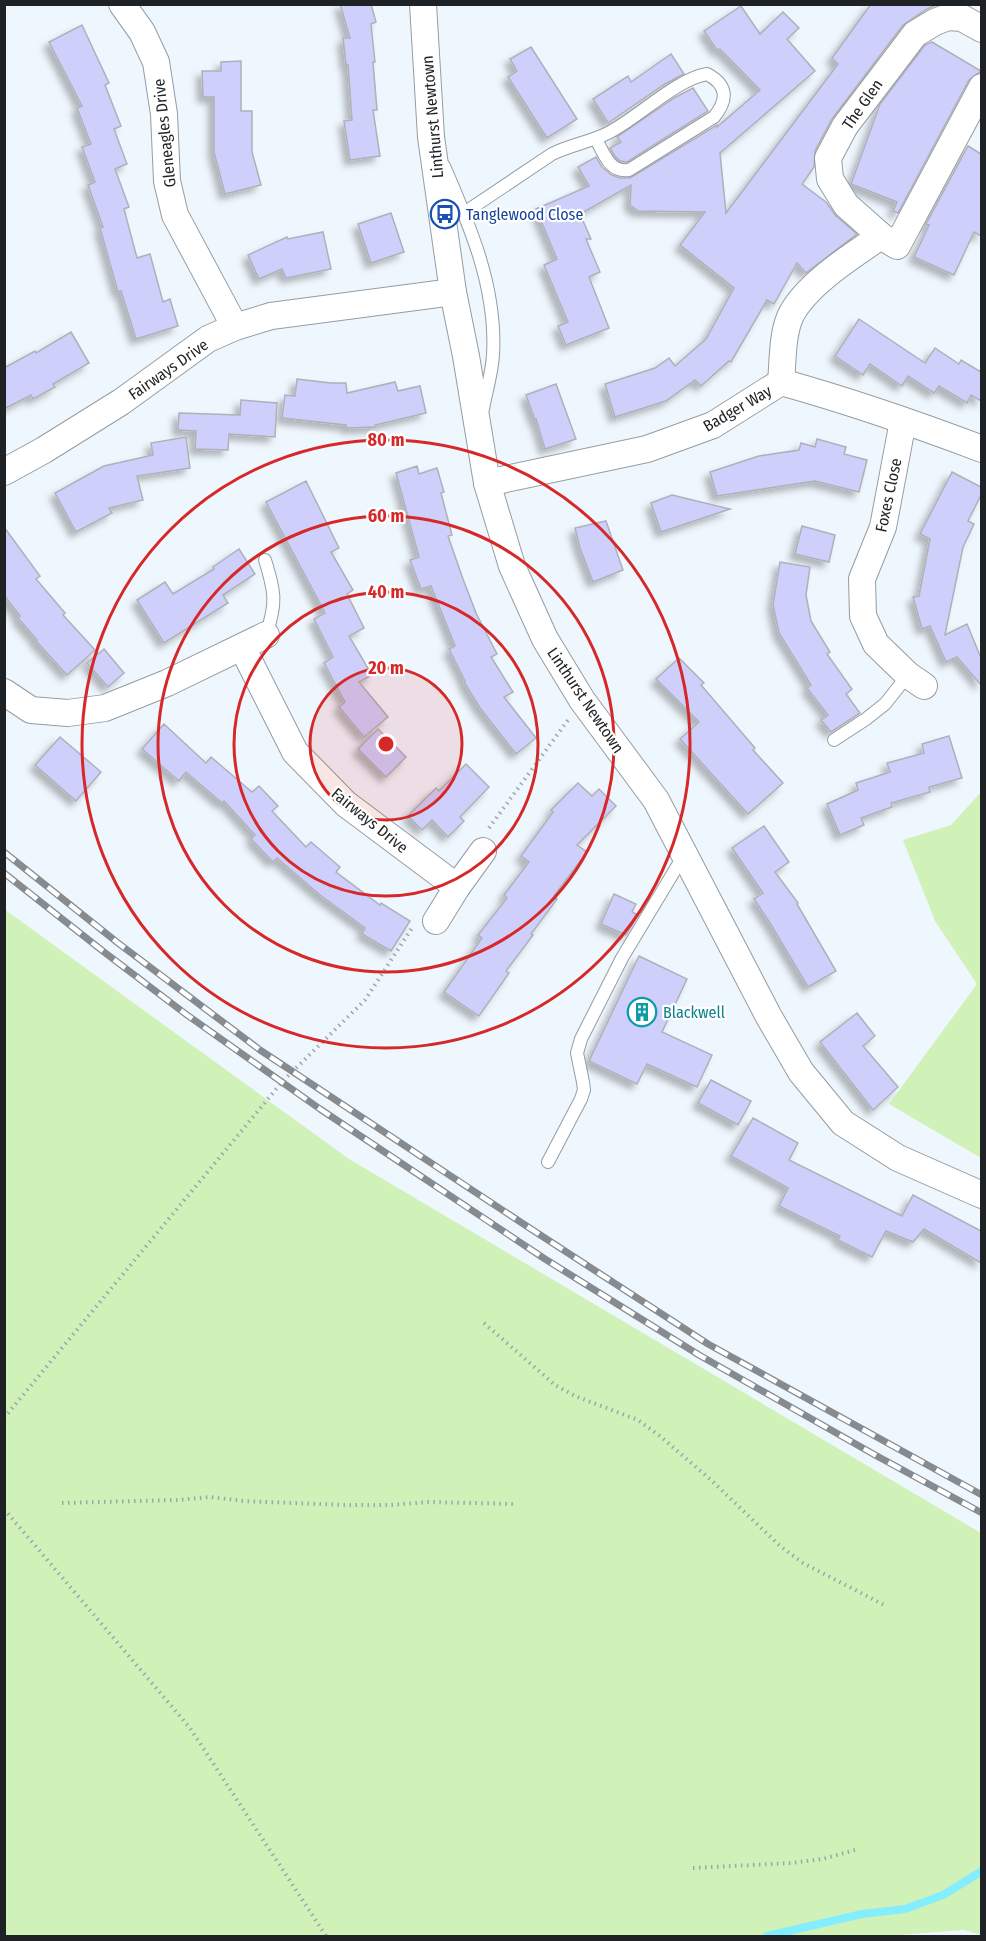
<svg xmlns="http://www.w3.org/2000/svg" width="986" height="1941" font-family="'Fira Sans Condensed',sans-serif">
<defs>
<filter id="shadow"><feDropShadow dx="-5.5" dy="5.5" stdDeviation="3" flood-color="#0004"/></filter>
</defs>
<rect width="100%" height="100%" fill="#eff7fe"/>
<g fill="#d0f1b8">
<polygon points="981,792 981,1158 889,1104 977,984 935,921 903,840 951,825"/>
<polygon points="4,909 349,1159 981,1533 981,1935 964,1930 885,1936 5,1936"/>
</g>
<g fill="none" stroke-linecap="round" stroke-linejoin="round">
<polyline stroke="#84eeff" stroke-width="8" points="767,1936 862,1914 905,1909 943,1895 982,1871"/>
</g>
<g fill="#cecffb" stroke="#afb0b8" stroke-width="1.5" filter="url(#shadow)">
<polygon points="340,4 371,4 376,22 371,24 375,62 373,62 377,110 373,110 380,156 350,160 344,121 352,120 348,65 346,65 343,38 350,38"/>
<polygon points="871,4 939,4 927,9 903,25 832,119 815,151 814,167 802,184 826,202 836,216 857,234 806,273 797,263 774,304 767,300 731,362 729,361 701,386 695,380 666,401 615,417 605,384 655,368 669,358 675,366 706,339 734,288 680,245 705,212 638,211 630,205 631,185 580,214 591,239 586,239 600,272 589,277 609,328 566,345 558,326 568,322 544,265 557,259 536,209 589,186 578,167 596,157 602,167 612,175 620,178 630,178 717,125 717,127 760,90 720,49 717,50 704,31 741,6 760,34 783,12 799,28 787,39 815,71 720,153 726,213 838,64 832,58"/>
<polygon points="82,25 109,83 105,85 121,126 114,129 127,164 115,169 129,207 124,209 137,258 150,254 163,302 170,299 178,326 136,339 121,291 118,292 100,228 103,227 88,185 95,182 82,147 91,144 77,108 82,106 49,42"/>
<polygon points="932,42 981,71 969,80 898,213 893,211 897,202 851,184 880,104 925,45"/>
<polygon points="531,47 577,119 547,138 508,77 517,71 510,59"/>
<polygon points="671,54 684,74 665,84 608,123 593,99 628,76 631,82"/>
<polygon points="241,61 241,111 252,111 252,152 261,185 225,194 214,152 214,97 203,97 202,71 221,71 221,62"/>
<polygon points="693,88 708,111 627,162 620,161 615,156 610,148 621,142 617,137 674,98"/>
<polygon points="968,146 981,154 981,236 974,232 954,275 914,257 929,225 926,224"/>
<polygon points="391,213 404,252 371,263 358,224"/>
<polygon points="323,232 331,269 286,278 282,269 259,279 248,255 287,237 288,239"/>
<polygon points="859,319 925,363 935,348 959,364 961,360 981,372 981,401 971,395 967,403 939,386 934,393 908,376 902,386 870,364 863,375 835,356"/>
<polygon points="71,332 89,363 53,384 55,387 33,399 31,395 4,409 4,368 35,351 36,353"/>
<polygon points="297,379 331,383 346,383 347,393 395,382 398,391 420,386 426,413 375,425 375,427 347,428 346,425 282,418 285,395 295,396"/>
<polygon points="556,384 576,439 545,449 536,419 535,420 526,395"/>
<polygon points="241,400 277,403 275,437 229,434 228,450 195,449 196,431 178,430 179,413 240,415"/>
<polygon points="186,437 190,468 137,476 143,500 109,508 112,513 76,532 55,493 104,466 153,455 151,443"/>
<polygon points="817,439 846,447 844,454 867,460 859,492 815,481 717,496 710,472 759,456 799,450 801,443 815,447"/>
<polygon points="417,466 419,474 437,468 444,492 441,493 452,535 448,536 463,579 476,613 497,654 491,657 513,692 504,697 536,738 516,754 480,708 464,682 465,681 449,649 455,646 431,586 421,589 410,560 419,557 396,473"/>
<polygon points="952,472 981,487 981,495 968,521 974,524 963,547 945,635 967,624 981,658 981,685 957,657 946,662 930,626 922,629 913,597 919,596 930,539 920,534"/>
<polygon points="306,481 339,548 331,552 353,590 347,594 364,628 349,636 372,675 359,682 388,717 364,737 339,707 345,702 324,663 333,657 314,619 325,613 266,502"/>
<polygon points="672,495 730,509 661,532 651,503"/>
<polygon points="606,521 623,570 593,582 580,548 575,528"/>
<polygon points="802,526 835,535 829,562 795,554"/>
<polygon points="4,527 40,576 36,579 65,613 63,615 95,650 67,675 36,641 37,640 18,618 20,616 4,595"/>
<polygon points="239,549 255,574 223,595 228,603 164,643 137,600 165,582 173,594 214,569 213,567"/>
<polygon points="780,562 810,567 806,595 811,621 830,652 827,654 852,689 846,694 860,713 831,732 821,720 828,715 807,688 811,685 779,633 773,605"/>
<polygon points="104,649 124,673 108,687 87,663"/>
<polygon points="679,658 704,683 701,685 755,748 753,750 783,783 748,814 680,739 699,722 656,679"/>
<polygon points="164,724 206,763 211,757 252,792 259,786 278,806 272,811 306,847 311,842 340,867 336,872 380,905 381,903 410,921 391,951 362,934 365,928 320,895 277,858 273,862 251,839 255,835 224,801 222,803 186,772 179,781 142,749"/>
<polygon points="378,729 406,757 386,777 358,749"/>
<polygon points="949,736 962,778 929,787 930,792 891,803 892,807 861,818 864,825 840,835 827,804 858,790 856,783 890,772 887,763 924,753 922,744"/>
<polygon points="60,737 101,772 76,801 35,765"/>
<polygon points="466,764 489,787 460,817 464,821 448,837 432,820 422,830 408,816 436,788 439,791"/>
<polygon points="578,783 592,796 599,789 616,806 577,845 587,852 554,896 557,899 531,934 533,935 506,971 509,973 479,1016 444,992 482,938 478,935 507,898 504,895 529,862 521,856 553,812 551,810"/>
<polygon points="764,826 789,862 775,872 798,903 797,904 836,971 808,987 770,923 754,899 763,893 732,848"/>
<polygon points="614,894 636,904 632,912 638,915 626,935 601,924"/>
<polygon points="639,956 687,979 662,1032 712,1055 697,1087 647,1064 637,1084 589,1061"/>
<polygon points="857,1013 875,1036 863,1046 898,1087 873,1110 820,1042"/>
<polygon points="711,1080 751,1101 738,1125 698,1103"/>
<polygon points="753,1118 798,1143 789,1160 902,1216 913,1195 981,1231 981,1263 924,1229 913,1242 886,1231 872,1257 838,1240 840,1236 779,1206 788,1188 731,1156"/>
</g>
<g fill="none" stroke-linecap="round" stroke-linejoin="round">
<g stroke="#959ca2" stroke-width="14">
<g id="service">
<path d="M 444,166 C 470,226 497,288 493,355 C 492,373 486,392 483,409"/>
<path d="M 464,213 L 552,154 C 570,145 590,142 608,133 C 638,118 676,79 707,74 C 728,85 728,100 714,117 L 629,170 C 610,173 604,154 596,139"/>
<path d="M 265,560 C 275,592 277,603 266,635"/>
<polyline points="834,740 866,719 885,704 908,675"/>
<polyline points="548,1162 581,1099 584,1090 583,1082 577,1053 581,1039 622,958 684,855"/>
</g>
</g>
<g stroke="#959ca2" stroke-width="28">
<g id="minor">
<polyline points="122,4 142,32 156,62 164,114 167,181 175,215 235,327"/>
<polyline points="423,4 431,137 453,292 466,356 487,483 512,566 545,639 582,700 656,800 769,1017 801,1072 843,1123 898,1158 982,1195"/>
<polyline points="982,29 962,18 948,17 935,22 915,34 845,126 828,158 830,179 846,205 881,236 897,246 982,87"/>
<path d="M 781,382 C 783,361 782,336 790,317 C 804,286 853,255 881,236"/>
<polyline points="903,421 883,527 862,579 863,616 876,644 908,675 924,686"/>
<polyline points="4,472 44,450 121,402 208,339 235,327 271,316 453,292"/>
<path d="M 487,483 L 647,449 L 713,425 L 781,382 C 849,401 916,424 982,449"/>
<polyline points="242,647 295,752 346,804 457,887"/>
<polyline points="4,692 31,710 68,713 105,708 167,683 266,635"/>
<polyline points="436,921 457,887 483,851"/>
</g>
</g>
<g stroke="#9fa6ab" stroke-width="4" stroke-dasharray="1.5 4.5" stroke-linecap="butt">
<polyline points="489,828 568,720"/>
<polyline points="484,1323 555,1385 575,1396 638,1420 660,1436 711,1480 780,1546 803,1563 886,1606"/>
<polyline points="4,1418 282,1082 365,1000 412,928"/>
<polyline points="62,1503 177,1500 210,1497 243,1501 344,1505 391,1505 428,1502 515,1504"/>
<polyline points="4,1509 190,1728 326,1936"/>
<polyline points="693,1868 791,1863 823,1859 855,1850"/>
</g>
<use href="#service" stroke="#fff" stroke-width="12"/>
<use href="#minor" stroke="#fff" stroke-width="26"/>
<g stroke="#858b8f" stroke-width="7">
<g id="rail">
<polyline points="4,852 118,943 260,1050 528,1227 708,1344 982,1495"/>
<polyline points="4,873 104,952 187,1015 320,1109 545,1259 699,1355 875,1455 982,1513"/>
</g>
</g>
<use href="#rail" stroke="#fff" stroke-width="4.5" stroke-dasharray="14" stroke-linecap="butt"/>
</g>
<circle cx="386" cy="744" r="76" fill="#d62828" fill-opacity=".12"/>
<g fill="none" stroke="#d62828" stroke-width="3">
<circle cx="386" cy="744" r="76"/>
<circle cx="386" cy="744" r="152"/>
<circle cx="386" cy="744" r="228"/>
<circle cx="386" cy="744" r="304"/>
</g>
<defs>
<g id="bus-ring" transform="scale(1.5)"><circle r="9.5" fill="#fff" stroke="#1a4fb4" stroke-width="1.5"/><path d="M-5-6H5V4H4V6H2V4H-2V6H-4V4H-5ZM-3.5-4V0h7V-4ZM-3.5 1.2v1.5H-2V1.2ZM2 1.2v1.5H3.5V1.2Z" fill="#1a4fb4"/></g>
<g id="building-ring" transform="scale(1.5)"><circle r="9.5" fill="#fff" stroke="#0f9aa8" stroke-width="1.5"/><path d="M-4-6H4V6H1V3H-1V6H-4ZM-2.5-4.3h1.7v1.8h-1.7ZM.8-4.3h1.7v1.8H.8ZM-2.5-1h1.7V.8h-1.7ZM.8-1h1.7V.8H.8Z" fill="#0f9aa8"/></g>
</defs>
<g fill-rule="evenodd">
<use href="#bus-ring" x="445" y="214"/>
<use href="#building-ring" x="642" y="1012"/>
</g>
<g text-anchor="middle" stroke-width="4.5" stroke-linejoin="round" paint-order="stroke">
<g font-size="16" fill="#1f2224" stroke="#fff">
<text transform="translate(862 104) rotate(-55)" y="6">The Glen</text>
<text transform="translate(432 117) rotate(-95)" y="6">Linthurst Newtown</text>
<text transform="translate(164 133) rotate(-96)" y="6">Gleneagles Drive</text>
<text transform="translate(168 369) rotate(-35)" y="6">Fairways Drive</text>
<text transform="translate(737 408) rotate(-30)" y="6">Badger Way</text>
<text transform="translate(888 495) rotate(-78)" y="6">Foxes Close</text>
<text transform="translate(586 700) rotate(56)" y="6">Linthurst Newtown</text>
<text transform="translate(370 820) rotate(39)" y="6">Fairways Drive</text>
</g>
<g font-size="16" fill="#164399" stroke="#fff" text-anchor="start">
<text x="466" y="220">Tanglewood Close</text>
</g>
<g font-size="16" fill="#0d838f" stroke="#fff" text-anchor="start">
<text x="663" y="1018">Blackwell</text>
</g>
</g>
<circle cx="386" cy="744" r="9" fill="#d62828" stroke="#fff" stroke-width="3"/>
<g font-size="18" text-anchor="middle" font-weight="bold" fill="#d62828" stroke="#fff" stroke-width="4.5" stroke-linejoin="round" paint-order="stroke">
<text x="386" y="446">80 m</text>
<text x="386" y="522">60 m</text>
<text x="386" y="598">40 m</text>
<text x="386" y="674">20 m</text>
</g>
<rect width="986" height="1941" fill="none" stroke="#1f2224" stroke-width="12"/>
</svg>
